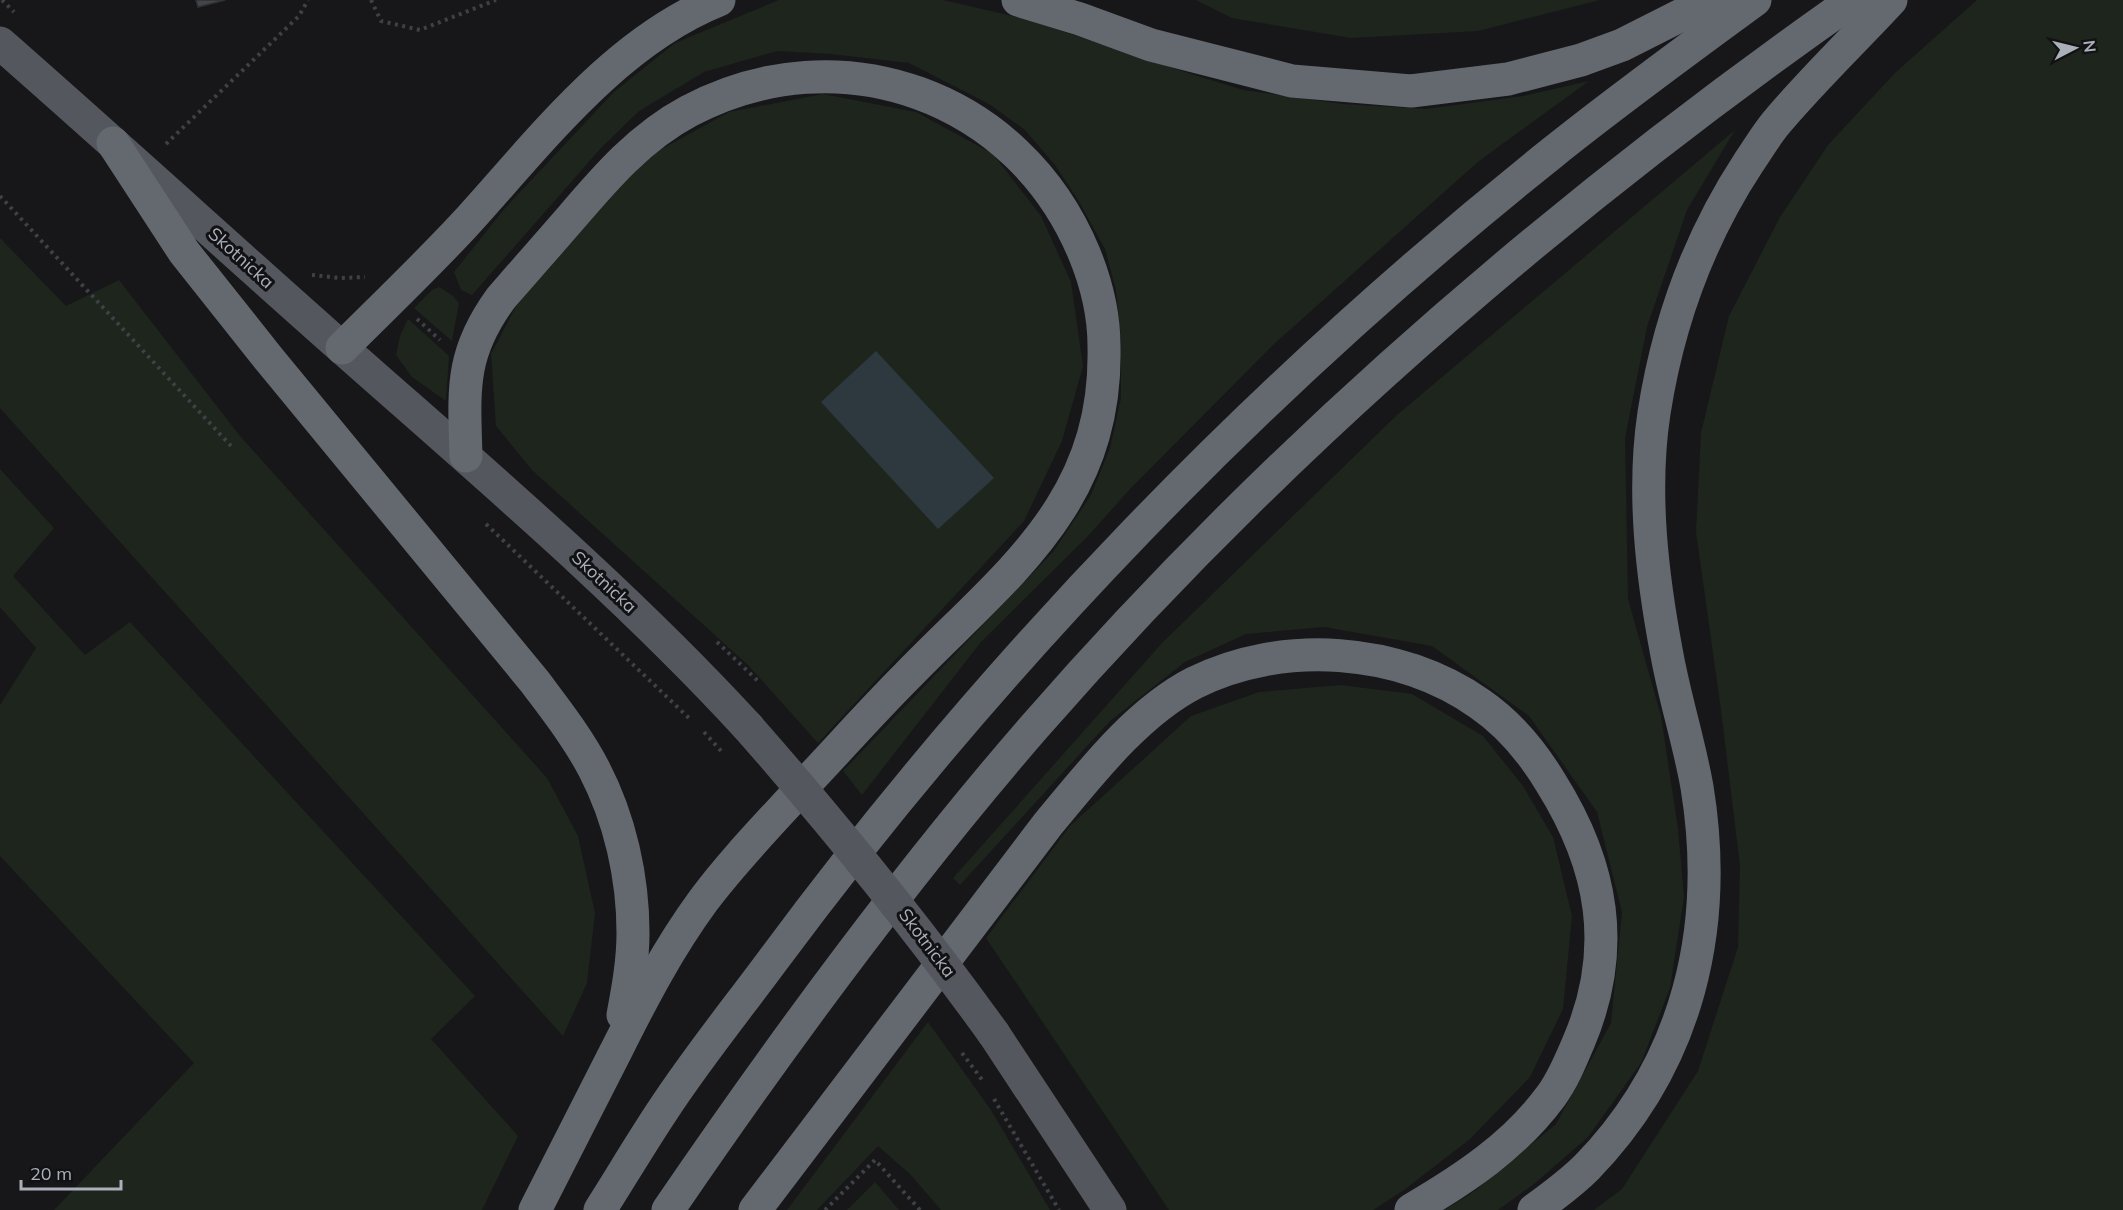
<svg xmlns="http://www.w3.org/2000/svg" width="2123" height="1210" font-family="Mulish,sans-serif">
<rect width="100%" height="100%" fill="#171719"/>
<g fill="#1d251d">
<polygon points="779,0 943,0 1026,19 1191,74 1244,90 1343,104 1426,109 1523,96 1589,81 1479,161 1274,344 1131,488 1088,536 981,642 862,795 843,771 1053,552 1091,495 1110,448 1121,398 1121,337 1116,290 1105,249 1078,200 1055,165 1025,130 989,104 909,63 831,54 777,51 704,72 639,111 601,148 472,295 461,290 454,272 505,208 614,92 675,43"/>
<polygon points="1196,0 1600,0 1478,31 1351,38 1232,18"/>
<polygon points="1977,0 2123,0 2123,1210 1594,1210 1622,1189 1698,1071 1738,947 1740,866 1721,710 1696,532 1701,433 1729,316 1780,217 1828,145 1895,73"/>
<polygon points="823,94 916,112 993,154 1041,216 1071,282 1083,366 1062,441 1024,521 818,743 748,665 532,470 496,426 491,354 515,308 596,205 658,151 729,112"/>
<polygon points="1735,130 1687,210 1647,327 1625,438 1628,599 1661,716 1678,829 1684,897 1670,988 1641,1063 1588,1137 1534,1184 1498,1210 1444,1210 1472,1193 1556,1124 1611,1023 1622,912 1597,812 1529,716 1432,646 1324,627 1246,634 1185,662 1110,721 960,885 953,878 1162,643 1397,415"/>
<polygon points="0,238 66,306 119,280 240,436 547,778 578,836 595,913 587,983 563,1036 0,408"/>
<polygon points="439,287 452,295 459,303 452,341 414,308 432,290"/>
<polygon points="408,319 449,356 446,401 412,377 396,355 400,336"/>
<polygon points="0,469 54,528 13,576 85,655 130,622 475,996 431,1039 518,1136 482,1210 54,1210 194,1063 0,856 0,705 36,648 0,607"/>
<polygon points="1341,685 1412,694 1483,736 1523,786 1553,837 1572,916 1563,1009 1530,1077 1470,1139 1404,1190 1373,1210 1169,1210 986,938 1070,826 1191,716 1259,692"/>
<polygon points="928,1022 991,1110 1050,1210 941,1210 910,1174 878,1146 817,1210 787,1210"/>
<polygon points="875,1182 899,1210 847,1210"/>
</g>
<polygon fill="#2d393e" points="876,351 994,478 938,529 821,402"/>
<polygon fill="#434649" stroke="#313236" stroke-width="1.5" points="196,0 225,0 198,7"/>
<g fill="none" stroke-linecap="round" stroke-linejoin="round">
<g stroke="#3e4146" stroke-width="4" stroke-dasharray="3 4.5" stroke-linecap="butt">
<polyline points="2,0 14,12"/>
<polyline points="371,0 381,21 420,30 496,0"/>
<polyline points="166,144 299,16 308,0"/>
<polyline points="0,196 231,446"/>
<polyline points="312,275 340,278 365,277"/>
<polyline points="417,319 440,340"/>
<polyline points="486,524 691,720"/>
<polyline points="717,642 758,681"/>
<polyline points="994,1099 1059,1210"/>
<polyline points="825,1210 875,1160 920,1210"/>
</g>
<g stroke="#54575e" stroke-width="33">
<path d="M 0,43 C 115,144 228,247 342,348 C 481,471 623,591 748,727"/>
<polyline points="994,1034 1110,1210"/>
</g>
<g stroke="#646970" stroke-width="33">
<polyline points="1018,0 1080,19 1151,45 1292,81 1411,91 1508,79 1581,60 1622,45 1711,0"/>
<path d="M 113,143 L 184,252 L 269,359 L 535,682 C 556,710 578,738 594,769 C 620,819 633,877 633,933 C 633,961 628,988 623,1015"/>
<path d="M 342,348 C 383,307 425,267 464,225 C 539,143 614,42 719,0"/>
<path d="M 466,456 C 464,389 460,354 501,298 C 524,272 547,245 570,219 C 605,178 640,137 689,111 C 840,31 1019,96 1084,253 C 1096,282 1104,315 1104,346 C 1108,504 1006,574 907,676 C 873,710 842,745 809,780 C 773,820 735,858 703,901 C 668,949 643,997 617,1049 C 590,1103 562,1156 535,1210"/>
<path d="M 600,1210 C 621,1177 641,1143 663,1110 C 697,1058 736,1010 773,960 C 996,659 1260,386 1552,153 C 1618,100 1687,50 1755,0"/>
<path d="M 668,1210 C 782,1043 902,879 1035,726 C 1276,450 1554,210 1853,0"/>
<path d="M 755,1210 L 1048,824 C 1089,775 1136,713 1194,683 C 1282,639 1399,647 1480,704 C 1509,724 1533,753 1551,783 C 1603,866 1618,949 1579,1041 C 1571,1060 1563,1080 1551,1096 C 1514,1146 1464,1179 1411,1210"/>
<path d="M 1534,1210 C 1552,1197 1571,1183 1587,1167 C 1688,1063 1720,928 1697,787 C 1689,742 1675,699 1667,655 C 1652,576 1642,492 1654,413 C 1668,323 1699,238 1749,162 C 1758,149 1766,135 1776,123 C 1812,80 1853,41 1891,0"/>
</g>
<g stroke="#3e4146" stroke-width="4" stroke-dasharray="3 4.5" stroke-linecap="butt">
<polyline points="704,732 722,752"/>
<polyline points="962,1053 983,1081"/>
</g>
<path stroke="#54575e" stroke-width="33" d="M 748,727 C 835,826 917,927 994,1034"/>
</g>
<g text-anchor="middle" stroke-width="6" stroke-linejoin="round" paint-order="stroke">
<g font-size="18" fill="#a9b0ba" stroke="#121214">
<text transform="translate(241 258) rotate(42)" y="6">Skotnicka</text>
<text transform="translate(604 582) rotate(43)" y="6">Skotnicka</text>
<text transform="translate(927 943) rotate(53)" y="6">Skotnicka</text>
</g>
</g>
<g transform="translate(2075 48) rotate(83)" stroke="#121214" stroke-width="4.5" paint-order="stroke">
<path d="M0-4.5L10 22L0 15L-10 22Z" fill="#a9b0ba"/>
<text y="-9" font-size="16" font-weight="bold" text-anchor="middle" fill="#a9b0ba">N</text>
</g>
<path d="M21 1180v9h100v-9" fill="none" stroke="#a9b0ba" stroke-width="3"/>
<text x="30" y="1180" font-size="18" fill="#a9b0ba" stroke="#121214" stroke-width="4.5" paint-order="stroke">20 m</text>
</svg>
